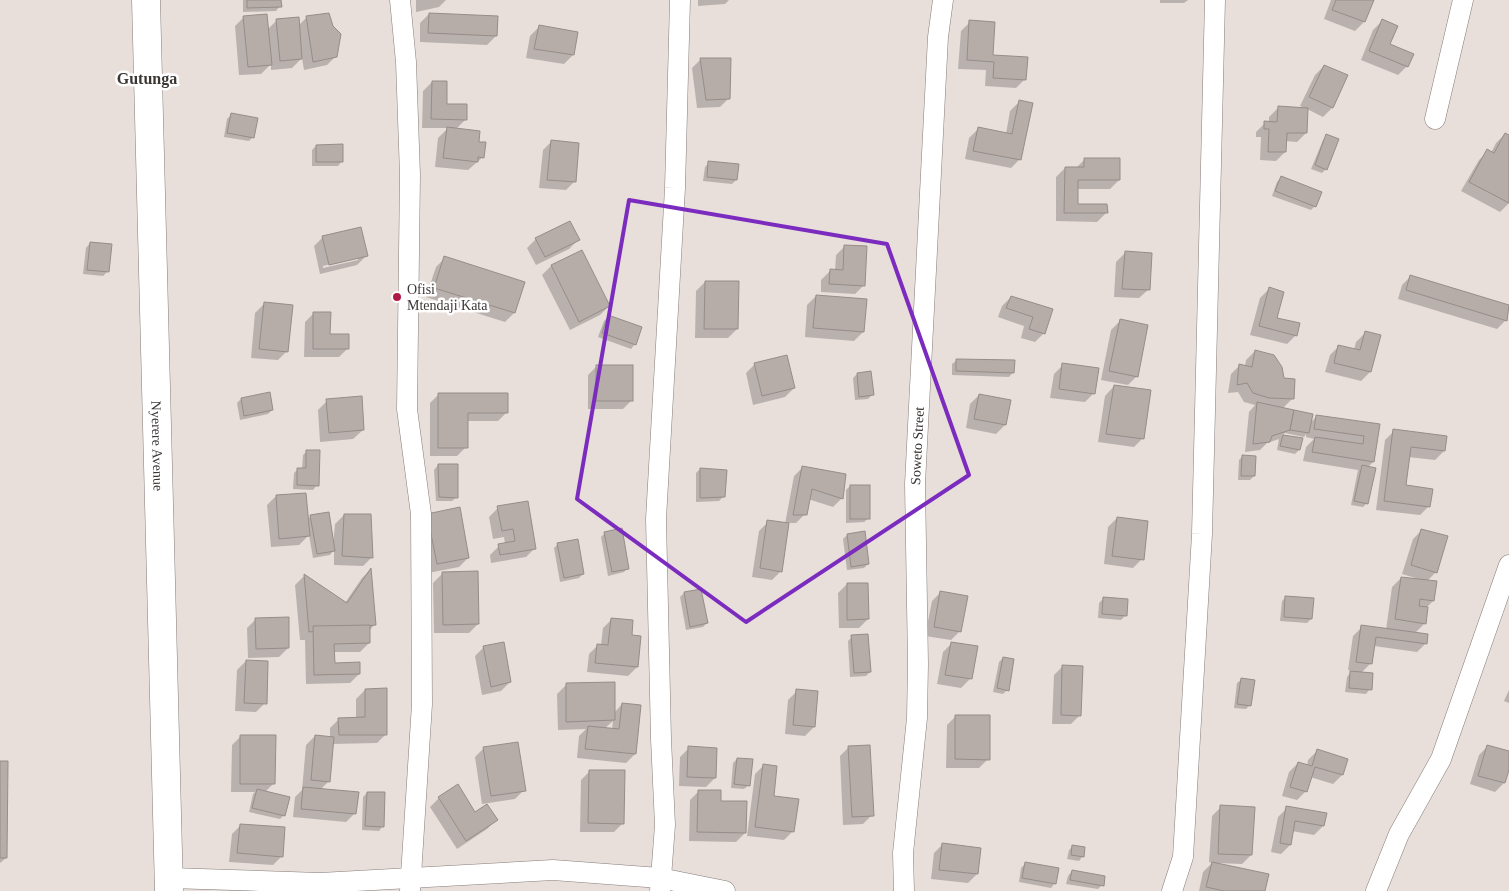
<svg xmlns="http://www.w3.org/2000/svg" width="1509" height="891" font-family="'Times New Roman',serif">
<rect width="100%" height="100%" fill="#e8deda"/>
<g fill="#0003" fill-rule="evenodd">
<polygon points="243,0 280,0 280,6 276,11 243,12"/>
<polygon points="416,0 446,0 439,7 416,12"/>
<polygon points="698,0 729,0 725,4 698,6"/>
<polygon points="1160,0 1188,0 1184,3 1160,3"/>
<polygon points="1331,0 1372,0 1364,22 1355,31 1324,19"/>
<polygon points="429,14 496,36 487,45 420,42 420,23"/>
<polygon points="244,17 267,30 277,20 298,26 307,17 336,56 327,65 304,70 302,58 292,68 271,70 271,64 261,74 239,75 235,26"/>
<polygon points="1382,21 1389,45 1407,66 1398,75 1361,60 1373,30"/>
<polygon points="970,22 992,56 1025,79 1016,88 985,86 986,70 958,69 961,31"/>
<polygon points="539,27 573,55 564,64 526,58 530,36"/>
<polygon points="701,59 729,98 720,107 697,108 692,68"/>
<polygon points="1324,66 1346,76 1332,108 1323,117 1307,109 1306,133 1297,142 1285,141 1285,152 1276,161 1260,160 1261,137 1256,137 1256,132 1265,123 1269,123 1269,117 1278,108 1307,109 1300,106 1315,75"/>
<polygon points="432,82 445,105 466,119 455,130 478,143 483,157 468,170 435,167 438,138 448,128 422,128 423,91"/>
<polygon points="1019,102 1020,159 1011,168 965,159 969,138 978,129 1006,134 1010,111"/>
<polygon points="231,115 253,137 249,141 224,137 227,119"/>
<polygon points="1505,134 1509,137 1509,203 1500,212 1461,191 1479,160 1488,151 1491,153 1496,143"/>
<polygon points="1327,136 1326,169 1322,173 1311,169 1323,140"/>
<polygon points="552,141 575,181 566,190 539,188 543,150"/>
<polygon points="316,146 342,161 338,166 312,166 312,150"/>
<polygon points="1085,159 1119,180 1110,189 1077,189 1077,205 1106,213 1097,222 1056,221 1056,177 1065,168 1076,168"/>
<polygon points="709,163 736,180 732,184 703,181 705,167"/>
<polygon points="1281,178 1315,206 1311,210 1272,196 1277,182"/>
<path d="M 323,237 L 366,256 L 357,265 L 320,274 L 314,246 ZM 358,257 L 358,260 L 323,268 L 323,266 Z"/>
<polygon points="536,239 578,240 569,249 536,265 527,248"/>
<polygon points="90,243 107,272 103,276 83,274 86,248"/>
<polygon points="845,246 864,285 855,294 821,292 821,280 830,271 835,271 836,255"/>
<polygon points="581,251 609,306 600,315 570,330 542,275 551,266"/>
<polygon points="1125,253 1149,289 1139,298 1114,297 1116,262"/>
<polygon points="445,258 524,283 514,313 505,322 426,297 436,267"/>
<polygon points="1411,276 1509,306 1506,320 1497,329 1398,299 1402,285"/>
<polygon points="705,282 737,329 728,338 695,338 696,291"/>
<polygon points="1269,289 1276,319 1296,335 1287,344 1250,335 1260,298"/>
<polygon points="816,296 863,332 854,341 805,337 807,305"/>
<polygon points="1011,297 1051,310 1044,333 1035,342 1021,338 1024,326 998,317 1002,306"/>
<polygon points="264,304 287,351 278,360 251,358 255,313"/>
<polygon points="314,313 329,335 348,348 339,357 304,357 305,322"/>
<polygon points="609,316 635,344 631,349 598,337 604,321"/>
<polygon points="1120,321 1137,376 1128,385 1101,380 1111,330"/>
<polygon points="1365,333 1370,372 1361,381 1325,372 1330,355 1339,346 1354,350 1356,342"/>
<polygon points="1255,351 1283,379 1293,398 1282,409 1310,423 1317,416 1379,425 1373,462 1367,468 1367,503 1363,507 1351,505 1358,470 1303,461 1306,447 1314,439 1306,437 1306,434 1304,437 1285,433 1282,436 1301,439 1299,450 1295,454 1277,450 1279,439 1267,443 1260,450 1245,452 1249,412 1255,405 1244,402 1238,392 1228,393 1231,374 1240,365 1245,366 1246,360"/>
<polygon points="957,360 1013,372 1009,377 952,375 952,364"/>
<polygon points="755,364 794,388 785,397 753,405 746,373"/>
<polygon points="1063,365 1094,393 1085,402 1050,398 1054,374"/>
<polygon points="597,366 632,400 623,409 588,409 588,375"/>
<polygon points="857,374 872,395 868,399 855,400 853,378"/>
<polygon points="1114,386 1143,438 1134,447 1098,442 1105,396"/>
<polygon points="269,394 272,410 268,414 240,420 237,403 241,399"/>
<polygon points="439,394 507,412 498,421 466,421 466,447 457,456 430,456 430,403"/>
<polygon points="979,395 1005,425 996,434 966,428 970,404"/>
<polygon points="327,401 363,430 353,439 320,442 318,410"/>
<polygon points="1394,431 1444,451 1435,460 1408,457 1405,486 1429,506 1420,515 1376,510 1385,440"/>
<polygon points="307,451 317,485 313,490 293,489 294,473 298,469 302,469 303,455"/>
<polygon points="1243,456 1254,476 1250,480 1238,480 1239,460"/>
<polygon points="438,465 457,497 452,501 436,501 434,470"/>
<polygon points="803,467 842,498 833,507 808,499 805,514 796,523 788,523 781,571 772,580 752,577 759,531 768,522 785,524 794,476"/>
<polygon points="700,469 724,496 719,501 696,502 696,473"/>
<polygon points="850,486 869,518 864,522 846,523 846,490"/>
<polygon points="276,496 307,520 311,516 333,546 335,524 344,515 372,557 363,566 334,565 334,550 330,555 313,558 309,535 299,545 271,547 267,505"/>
<polygon points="498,508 535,548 526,557 491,563 490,555 499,546 505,544 504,537 493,539 489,517"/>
<polygon points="1117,518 1142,559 1133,568 1104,564 1108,527"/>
<polygon points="419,524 468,558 459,567 428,573"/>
<polygon points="1422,530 1436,572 1427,581 1433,601 1426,608 1425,623 1414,634 1426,643 1417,652 1374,646 1371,663 1361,673 1370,689 1366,694 1345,692 1347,677 1352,671 1348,670 1353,636 1362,627 1386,630 1392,587 1401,578 1418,580 1419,579 1402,574 1413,539"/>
<polygon points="605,533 628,568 624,572 608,576 601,537"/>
<polygon points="847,535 868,564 864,568 847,570 843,539"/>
<polygon points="558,544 583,574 579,578 560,582 554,548"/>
<polygon points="370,570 374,625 369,631 369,643 360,652 333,652 333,664 359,674 350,683 306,684 305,640 300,640 295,585 304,576 345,603 362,578"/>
<polygon points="442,574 478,624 469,633 434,633 433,583"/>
<polygon points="847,584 868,619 859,628 839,628 838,593"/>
<polygon points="941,592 960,631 951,640 925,636 932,601"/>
<polygon points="684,593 707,623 703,627 686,630 680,597"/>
<polygon points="1286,597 1311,619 1307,623 1280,621 1282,601"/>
<polygon points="1104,598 1126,615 1121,620 1098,618 1099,603"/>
<polygon points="256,619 288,648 279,657 248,658 247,628"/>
<polygon points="612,619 631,637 637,667 628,676 587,672 589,654 598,645 601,645 603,628"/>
<polygon points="852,637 870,672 866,676 850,677 848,641"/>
<polygon points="952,643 976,647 970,679 961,688 937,684 943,652"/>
<polygon points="484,647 510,682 501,691 482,695 475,656"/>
<polygon points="1003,658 1007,690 1003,694 993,692 999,662"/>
<polygon points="246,661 265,703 256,712 235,711 237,670"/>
<polygon points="1063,666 1080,715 1071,724 1052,724 1054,675"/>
<polygon points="1242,679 1250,705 1246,709 1234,708 1237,683"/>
<path d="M 566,685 L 614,713 L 622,704 L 635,754 L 626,763 L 577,758 L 579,736 L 586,729 L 558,730 L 557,694 ZM 613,721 L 612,730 L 604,729 Z"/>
<polygon points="365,690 386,734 377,743 332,744 328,782 320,790 355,813 346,822 293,817 295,797 302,790 306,745 315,736 330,737 330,728 339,719 356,719 356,699"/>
<polygon points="1509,690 1509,703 1504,701"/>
<polygon points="797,691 814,727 805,736 785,734 788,700"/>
<polygon points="956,716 988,759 979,768 946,768 947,725"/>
<polygon points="241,736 274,783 265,792 284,815 280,819 249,812 253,794 255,792 231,792 232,745"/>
<polygon points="1488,746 1509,753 1509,765 1504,783 1495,792 1470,784 1479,755"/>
<polygon points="849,747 872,815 863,824 843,825 840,756"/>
<polygon points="484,748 524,790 515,799 482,804 475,757"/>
<polygon points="689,748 715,778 706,787 679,786 680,757"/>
<polygon points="1317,751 1347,760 1342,775 1333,784 1310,777 1306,791 1297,800 1282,796 1289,772 1298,763 1307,766 1308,760"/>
<polygon points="737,759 749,785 744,789 731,788 733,763"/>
<polygon points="0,762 6,858 0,863"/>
<polygon points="764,765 772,797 793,831 784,840 747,836 755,774"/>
<polygon points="590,771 623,823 614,832 580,832 581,780"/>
<polygon points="699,791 719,802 745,833 736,842 689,841 690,800"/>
<polygon points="367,793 383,826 379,831 362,830 363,797"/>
<polygon points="439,798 475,813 496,820 487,829 457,849 430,807"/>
<polygon points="1221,807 1251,855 1242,864 1218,863 1218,864 1264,891 1199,891 1203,872 1212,863 1209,862 1212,816"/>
<polygon points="1287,808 1323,826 1314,835 1292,831 1290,845 1281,854 1271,852 1278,817"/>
<polygon points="241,825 282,856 273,865 229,862 232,834"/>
<polygon points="943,844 977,874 968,883 931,879 934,853"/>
<polygon points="1073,846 1083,856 1079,861 1067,859 1069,850"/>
<polygon points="1026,863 1055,883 1051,888 1019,882 1021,868"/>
<polygon points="1072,871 1102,885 1098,889 1066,884 1068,876"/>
</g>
<g fill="#b6ada9" stroke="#968d89">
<polygon points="247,0 281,0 282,7 247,8"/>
<polygon points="1336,0 1374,0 1365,22 1332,10"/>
<polygon points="329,13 333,26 341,34 337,57 313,62 306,16"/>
<polygon points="429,13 498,16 497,36 428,33"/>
<polygon points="267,14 272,65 248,67 243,16"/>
<polygon points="299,17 302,59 280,61 276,19"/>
<polygon points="1382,19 1398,26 1390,44 1414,54 1408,67 1369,51"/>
<polygon points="969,20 995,22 993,55 1028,57 1026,80 993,78 994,62 967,60"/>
<polygon points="539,25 578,32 574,55 534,49"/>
<polygon points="700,58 731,58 730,99 706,100"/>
<polygon points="1324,65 1348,75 1333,108 1309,97"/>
<polygon points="432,81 447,81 447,104 467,104 467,120 431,119"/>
<polygon points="1019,100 1033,103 1021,160 973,151 978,127 1012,134"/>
<polygon points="1278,106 1308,108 1307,133 1287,133 1286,152 1268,152 1269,129 1264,129 1264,121 1277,122"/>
<polygon points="231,113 258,118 254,138 227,133"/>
<polygon points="447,127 480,131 479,142 486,142 484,158 478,157 478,162 443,158"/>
<polygon points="1505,133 1509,135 1509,203 1469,182 1487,149 1494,153"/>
<polygon points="1326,134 1339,139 1327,170 1315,165"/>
<polygon points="551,140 579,143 576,182 547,180"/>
<polygon points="343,144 343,162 316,162 316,145"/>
<polygon points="1084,158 1120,158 1120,180 1078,180 1078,204 1107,204 1108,213 1064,213 1065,167 1084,167"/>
<polygon points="708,161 739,164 737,180 707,177"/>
<polygon points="1281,176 1322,192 1316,207 1275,191"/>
<polygon points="570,221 580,240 545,257 535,238"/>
<polygon points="361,227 368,256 329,265 322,236"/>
<polygon points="90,242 112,244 109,272 87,270"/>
<polygon points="844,245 867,246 865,286 829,284 830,269 843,270"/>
<polygon points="582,250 610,306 579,322 551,265"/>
<polygon points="1125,251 1152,253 1150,290 1122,289"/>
<polygon points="444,256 525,282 515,313 434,288"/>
<polygon points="1410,275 1509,305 1507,321 1406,290"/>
<polygon points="705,281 739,281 738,329 704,329"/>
<polygon points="1269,287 1284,292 1277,318 1300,323 1297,336 1259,326"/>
<polygon points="816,295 867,299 864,332 813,328"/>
<polygon points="1011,296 1053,309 1045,334 1029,329 1033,317 1006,308"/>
<polygon points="264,302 293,305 288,352 259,349"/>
<polygon points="313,312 331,312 330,334 349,334 349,349 313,349"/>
<polygon points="608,315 642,327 636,345 602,333"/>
<polygon points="1120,319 1148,325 1138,377 1109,371"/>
<polygon points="1365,331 1381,335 1371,372 1334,363 1338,345 1360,350"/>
<polygon points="1255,350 1274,355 1282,367 1284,378 1295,379 1294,399 1269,398 1253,393 1247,383 1237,385 1239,364 1252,367"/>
<polygon points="787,355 795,388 762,396 754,363"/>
<polygon points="956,359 1015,360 1014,373 956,371"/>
<polygon points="1062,363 1099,368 1095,394 1059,389"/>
<rect x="596" y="365" width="37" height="36"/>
<polygon points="871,371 874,395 859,397 857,373"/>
<polygon points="1114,385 1151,390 1144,439 1106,434"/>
<polygon points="270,392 273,410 244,416 241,398"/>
<polygon points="438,393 508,393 508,413 468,413 468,448 438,448"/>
<polygon points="979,394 1011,400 1006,425 974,419"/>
<polygon points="362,396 364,430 329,433 326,399"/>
<polygon points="1257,402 1294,410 1290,430 1272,436 1270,442 1253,444"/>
<polygon points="1294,410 1313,414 1309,433 1290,430"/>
<polygon points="1316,415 1380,424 1374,462 1312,452 1315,437 1363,444 1364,436 1314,429"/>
<polygon points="1393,429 1447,436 1445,451 1411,447 1406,485 1433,489 1430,507 1384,501"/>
<polygon points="1283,435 1303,438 1300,450 1280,446"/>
<polygon points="306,450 320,450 319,486 297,485 297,468 306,468"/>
<polygon points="1242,455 1256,456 1255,476 1241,476"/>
<polygon points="438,464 458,464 458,498 439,497"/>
<polygon points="1362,465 1376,468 1368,504 1354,501"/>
<polygon points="802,466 846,474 843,499 812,489 807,515 793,515"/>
<polygon points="700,468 727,470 725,497 700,498"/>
<rect x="850" y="485" width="20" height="34"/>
<polygon points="306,493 310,536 279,539 276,495"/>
<polygon points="528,501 536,549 500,555 498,544 515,541 513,529 502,531 497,506"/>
<polygon points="460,507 469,558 437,564 427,514"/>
<polygon points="329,512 335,551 317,554 310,515"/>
<polygon points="344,514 371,514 373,558 342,556"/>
<polygon points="1117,517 1148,521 1144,560 1112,556"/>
<polygon points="767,520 789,523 782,572 760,568"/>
<polygon points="622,528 629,569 612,572 604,532"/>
<polygon points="1421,529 1448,536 1437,573 1411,565"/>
<polygon points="865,531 869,564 851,567 847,534"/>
<polygon points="578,539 584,574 564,578 557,543"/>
<polygon points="371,568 376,625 309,632 304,574 347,603"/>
<polygon points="478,571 479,624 443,625 442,572"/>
<polygon points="1401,577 1437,581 1434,601 1420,599 1419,606 1428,607 1426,624 1395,619"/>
<polygon points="847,583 868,583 869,619 847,620"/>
<polygon points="701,589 708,623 690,627 684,592"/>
<polygon points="940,591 968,596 961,632 934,627"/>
<polygon points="1285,596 1314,598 1312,619 1284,617"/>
<polygon points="1103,597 1128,599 1127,616 1102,614"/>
<polygon points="289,617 289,648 256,649 255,618"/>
<polygon points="611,618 633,620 632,635 641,636 638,667 595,663 597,644 608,645"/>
<polygon points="370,625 370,643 334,644 335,663 360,662 360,674 314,675 313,626"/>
<polygon points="1361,625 1428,634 1427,644 1376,637 1372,664 1356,662"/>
<polygon points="868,634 871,672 854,673 851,635"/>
<polygon points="504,642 511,682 491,687 483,646"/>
<polygon points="951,642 978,646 972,679 945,675"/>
<polygon points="1003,657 1014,659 1009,691 997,688"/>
<polygon points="246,660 268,661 267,704 244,703"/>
<polygon points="1062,665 1083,666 1081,716 1061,715"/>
<polygon points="1350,671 1373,673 1372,690 1349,688"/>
<polygon points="1241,678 1255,680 1251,706 1237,704"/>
<polygon points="615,682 615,720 566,722 566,683"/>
<polygon points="387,688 387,735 339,735 338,718 365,717 365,689"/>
<polygon points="796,689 818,691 815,727 793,725"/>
<polygon points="622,703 641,705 636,754 585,749 588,726 619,729"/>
<polygon points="955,715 990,715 990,760 955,759"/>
<polygon points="240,735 276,735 275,784 240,784"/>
<polygon points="315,735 334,737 330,782 311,780"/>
<polygon points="518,742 526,791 491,796 483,747"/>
<polygon points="870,745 874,816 852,817 848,746"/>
<polygon points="1487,745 1509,751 1509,770 1505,783 1478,776"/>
<polygon points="688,746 717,748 716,778 687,777"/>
<polygon points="1317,749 1348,759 1343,775 1315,767 1307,792 1290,787 1298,762 1312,766"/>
<polygon points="737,758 753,759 750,786 734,784"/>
<polygon points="0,761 8,761 7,858 0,858"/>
<polygon points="763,764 777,766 774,796 799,799 794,832 755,827"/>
<polygon points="589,770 625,770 624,824 588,823"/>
<polygon points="458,784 475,812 487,804 498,820 466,841 438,797"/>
<polygon points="303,787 359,792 356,814 301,809"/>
<polygon points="257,789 290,797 285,816 252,808"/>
<polygon points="698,790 721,790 721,801 747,801 746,833 697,832"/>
<polygon points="367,792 385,792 384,827 365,826"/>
<polygon points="1220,805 1255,807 1252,855 1218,854"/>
<polygon points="1286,806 1327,813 1324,826 1295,821 1291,845 1280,843"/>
<polygon points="240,824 285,827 283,857 237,853"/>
<polygon points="942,843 981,848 978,874 939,870"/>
<polygon points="1072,845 1085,847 1084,857 1071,855"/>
<polygon points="1025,862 1059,868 1056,884 1022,878"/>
<polygon points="1212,862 1269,874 1265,891 1224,891 1206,887"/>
<polygon points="1072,870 1105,876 1104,886 1070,880"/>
</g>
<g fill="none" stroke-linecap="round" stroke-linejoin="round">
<g stroke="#867d7a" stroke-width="21">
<g id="street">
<polyline points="400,0 406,62 410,175 407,409 421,514 422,704 410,891"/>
<polyline points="1435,119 1463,0"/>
<polyline points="170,878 320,883 553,870 660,878 725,891"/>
<polyline points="660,891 665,825 661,739 656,519 675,188 680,0"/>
<path id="s1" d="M 904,891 L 903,853 L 917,718 L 918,664 L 915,484 L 938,37 L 943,0"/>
<polyline points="1172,891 1183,857 1202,534 1215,0"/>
<polyline points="1376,891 1399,834 1441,759 1509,565"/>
</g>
</g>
<g stroke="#867d7a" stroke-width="29">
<g id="primary">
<path id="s2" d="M 146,0 L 169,891"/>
</g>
</g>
<use href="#street" stroke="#fff" stroke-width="20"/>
<use href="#primary" stroke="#fff" stroke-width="28"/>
</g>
<path fill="none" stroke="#7b2cbf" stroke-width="4" stroke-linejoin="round" d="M 629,200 L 887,244 L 969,475 L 746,622 L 577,499 Z"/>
<circle fill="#ae1a44" stroke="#fff" stroke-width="2" cx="397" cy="297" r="5"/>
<g text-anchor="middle" stroke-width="5" stroke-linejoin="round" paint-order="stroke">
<g font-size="14" fill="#3a3634" stroke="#fff" text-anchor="start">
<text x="407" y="294">Ofisi<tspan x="407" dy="16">Mtendaji Kata</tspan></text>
</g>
<g font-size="14" fill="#3a3634" stroke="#fff">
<text dy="5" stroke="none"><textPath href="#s2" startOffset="446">Nyerere Avenue</textPath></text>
<text dy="5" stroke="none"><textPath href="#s1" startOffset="446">Soweto Street</textPath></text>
</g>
<g font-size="16" font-weight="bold" fill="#3a3634" stroke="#fff">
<text x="147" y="84">Gutunga</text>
</g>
</g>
</svg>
